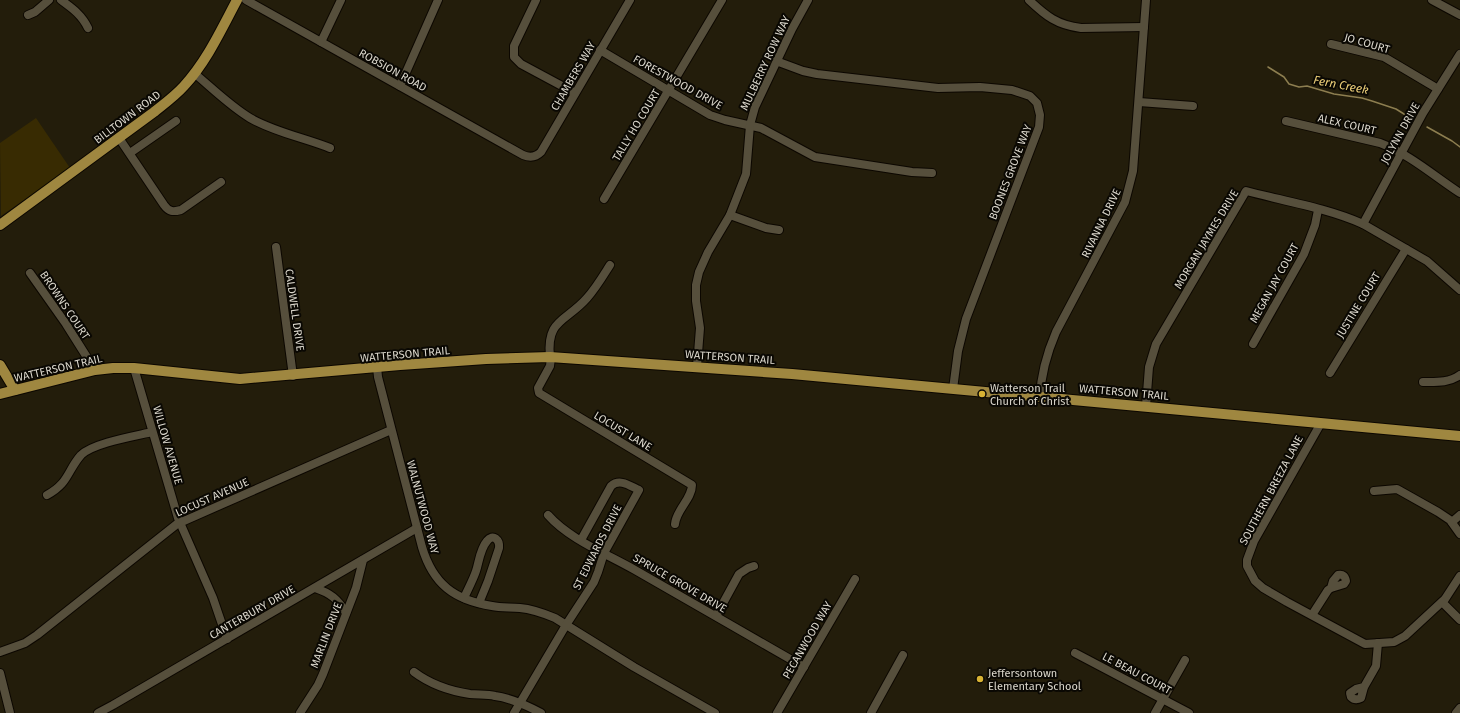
<svg xmlns="http://www.w3.org/2000/svg" width="1460" height="713" font-family="'Fira Sans',sans-serif">
<rect width="100%" height="100%" fill="#231d0b"/>
<polygon fill="#382b02" points="36,118 70,168 1,216 0,143"/>
<g fill="none" stroke-linecap="round" stroke-linejoin="round">
<g stroke="#8d7e50" stroke-width="1.5">
<polyline points="1268,67 1284,77 1289,84 1299,87 1307,86 1334,94 1362,98 1372,101 1396,109 1412,119"/>
<polyline points="1427,127 1452,141 1460,147"/>
</g>
<g stroke="#0c0700" stroke-width="10">
<g id="minor">
<path d="M 61,0 C 72,8 82,15 88,28"/>
<path d="M 246,0 L 523,155 C 530,158 536,157 541,152 L 630,0"/>
<polyline points="536,0 514,46 514,57 521,64 575,93"/>
<path d="M 1029,0 C 1046,16 1057,25 1081,28 L 1144,27"/>
<polyline points="1432,0 1460,15"/>
<polyline points="28,15 35,12 49,0"/>
<polyline points="321,42 341,0"/>
<polyline points="1331,44 1384,57 1438,89"/>
<polyline points="600,50 710,115 725,120 761,128 815,157 912,172 932,173"/>
<polyline points="776,61 803,71 817,74 938,88 980,87 1012,90 1030,96 1037,103 1040,115 1039,127 966,319 958,351 953,389"/>
<path d="M 194,73 C 212,88 230,106 250,118 C 274,132 305,138 330,148"/>
<polyline points="400,86 438,0"/>
<polyline points="1139,102 1193,106"/>
<path d="M 1286,121 L 1380,143 C 1409,154 1434,176 1460,193"/>
<path d="M 119,138 L 164,205 C 169,212 173,212 181,210 L 221,182"/>
<polyline points="130,153 176,121"/>
<polyline points="604,199 722,0"/>
<polyline points="730,215 766,228 779,230"/>
<polyline points="1363,224 1423,113 1460,54"/>
<polyline points="276,247 293,376"/>
<polyline points="30,273 66,324 95,370"/>
<polyline points="1253,344 1304,254 1315,225 1318,210"/>
<path d="M 550,357 C 546,319 566,322 587,298 C 596,288 603,276 610,265"/>
<path d="M 551,357 L 550,366 L 538,388 L 539,393 L 692,485 C 692,499 676,510 675,524"/>
<polyline points="697,366 700,328 696,301 696,285 699,272 708,252 730,215 746,174 750,125 755,107 792,29 808,0"/>
<path d="M 377,367 L 378,377 L 422,547 C 433,584 454,600 492,606 C 501,608 510,607 520,608 C 532,609 543,613 555,618 L 634,667 L 715,713"/>
<polyline points="134,368 178,518 213,598 227,639"/>
<polyline points="1330,373 1406,249"/>
<path d="M 1423,382 C 1436,382 1449,383 1460,375"/>
<path d="M 1040,397 C 1041,374 1047,353 1056,332 L 1125,202 L 1133,171 L 1146,0"/>
<path d="M 1146,406 L 1149,367 L 1156,344 L 1246,191 C 1284,201 1327,208 1363,224 L 1427,261 L 1460,290"/>
<polyline points="1321,423 1254,541 1247,560 1247,566 1255,581 1263,588 1287,602 1365,644 1394,642 1405,636 1445,599 1460,576"/>
<polyline points="1374,491 1397,489 1438,512 1450,520 1460,534"/>
<path d="M 47,495 C 69,483 67,471 81,455 C 93,443 135,436 152,432"/>
<path d="M 548,515 C 569,539 607,554 635,570 C 691,602 748,635 804,667"/>
<polyline points="1452,522 1460,515"/>
<path d="M 315,588 C 330,593 338,599 346,613"/>
<path d="M 464,598 C 468,589 473,580 476,571 C 479,562 480,549 487,541 C 493,533 500,540 499,548 L 488,581 L 479,603"/>
<polyline points="1442,602 1460,620"/>
<path d="M 1312,615 L 1328,590 L 1331,588 L 1344,584 L 1346,581 C 1345,576 1343,574 1338,575 L 1333,581 L 1331,588"/>
<polyline points="716,616 739,574 748,568 754,566"/>
<polyline points="0,652 25,643 37,635 177,524 391,430"/>
<polyline points="1075,653 1189,713"/>
<path d="M 414,672 C 430,684 450,691 470,694 C 478,695 487,694 495,696 C 511,698 526,705 541,713"/>
<polyline points="0,673 10,713"/>
<path d="M 1364,687 L 1356,689 L 1350,693 L 1351,697 C 1354,700 1357,700 1361,698 L 1364,687 L 1376,666 L 1378,643"/>
<polyline points="98,713 113,705 417,528"/>
<polyline points="300,713 318,685 323,674 356,588 363,560"/>
<path d="M 514,713 L 566,625 L 594,582 L 598,572 L 604,553 L 639,490 C 630,486 620,478 611,486 L 581,540"/>
<polyline points="777,713 855,579"/>
<polyline points="871,713 903,655"/>
<polyline points="1155,713 1185,660"/>
<polyline points="1456,713 1460,708"/>
</g>
</g>
<g stroke="#0c0700" stroke-width="12">
<g id="major">
<path d="M 0,225 L 154,112 C 164,104 175,96 184,86 C 207,61 221,30 237,0"/>
<polyline points="0,365 15,390"/>
<polyline points="0,394 95,370 113,368 134,368 240,379 400,365 486,359 550,357 792,374 1460,436"/>
</g>
</g>
<use href="#minor" stroke="#564f3c" stroke-width="8"/>
<use href="#major" stroke="#9f8740" stroke-width="10"/>
</g>
<g fill="#d9b334" stroke="#0a0803" stroke-width="1.5">
<circle cx="982" cy="394" r="4"/>
<circle cx="980" cy="679" r="4"/>
</g>
<g text-anchor="middle" stroke-width="4" stroke-linejoin="round" paint-order="stroke">
<g font-size="11" fill="#dbd7cc" stroke="#0a0803">
<text transform="translate(1367 43) rotate(16)" y="4">JO COURT</text>
<text transform="translate(765 63) rotate(-65)" y="4">MULBERRY ROW WAY</text>
<text transform="translate(393 70) rotate(29)" y="4">ROBSION ROAD</text>
<text transform="translate(573 76) rotate(-60)" y="4">CHAMBERS WAY</text>
<text transform="translate(678 82) rotate(29)" y="4">FORESTWOOD DRIVE</text>
<text transform="translate(127 117) rotate(-37)" y="4">BILLTOWN ROAD</text>
<text transform="translate(1347 124) rotate(13)" y="4">ALEX COURT</text>
<text transform="translate(636 125) rotate(-59)" y="4">TALLY HO COURT</text>
<text transform="translate(1400 133) rotate(-61)" y="4">JOLYNN DRIVE</text>
<text transform="translate(1010 172) rotate(-69)" y="4">BOONES GROVE WAY</text>
<text transform="translate(1101 223) rotate(-64)" y="4">RIVANNA DRIVE</text>
<text transform="translate(1206 239) rotate(-59)" y="4">MORGAN JAYMES DRIVE</text>
<text transform="translate(1274 283) rotate(-61)" y="4">MEGAN JAY COURT</text>
<text transform="translate(65 305) rotate(56)" y="4">BROWNS COURT</text>
<text transform="translate(1358 305) rotate(-59)" y="4">JUSTINE COURT</text>
<text transform="translate(295 310) rotate(82)" y="4">CALDWELL DRIVE</text>
<text transform="translate(405 354) rotate(-5)" y="4">WATTERSON TRAIL</text>
<text transform="translate(730 357) rotate(4)" y="4">WATTERSON TRAIL</text>
<text transform="translate(58 368) rotate(-13)" y="4">WATTERSON TRAIL</text>
<text transform="translate(1124 392) rotate(5)" y="4">WATTERSON TRAIL</text>
<text transform="translate(623 431) rotate(31)" y="4">LOCUST LANE</text>
<text transform="translate(168 445) rotate(74)" y="4">WILLOW AVENUE</text>
<text transform="translate(1271 490) rotate(-62)" y="4">SOUTHERN BREEZA LANE</text>
<text transform="translate(212 497) rotate(-24)" y="4">LOCUST AVENUE</text>
<text transform="translate(423 507) rotate(75)" y="4">WALNUTWOOD WAY</text>
<text transform="translate(597 547) rotate(-63)" y="4">ST EDWARDS DRIVE</text>
<text transform="translate(680 583) rotate(30)" y="4">SPRUCE GROVE DRIVE</text>
<text transform="translate(252 612) rotate(-30)" y="4">CANTERBURY DRIVE</text>
<text transform="translate(326 635) rotate(-69)" y="4">MARLIN DRIVE</text>
<text transform="translate(807 640) rotate(-60)" y="4">PECANWOOD WAY</text>
<text transform="translate(1137 673) rotate(28)" y="4">LE BEAU COURT</text>
</g>
<g font-size="11" fill="#dbd7cc" stroke="#0a0803" text-anchor="start">
<text x="990" y="392">Watterson Trail<tspan x="990" dy="13">Church of Christ</tspan></text>
<text x="988" y="677">Jeffersontown<tspan x="988" dy="13">Elementary School</tspan></text>
</g>
<g font-size="12" font-style="italic" fill="#eccf78" stroke="#0a0803">
<text transform="translate(1341 85) rotate(11)" y="4">Fern Creek</text>
</g>
</g>
</svg>
